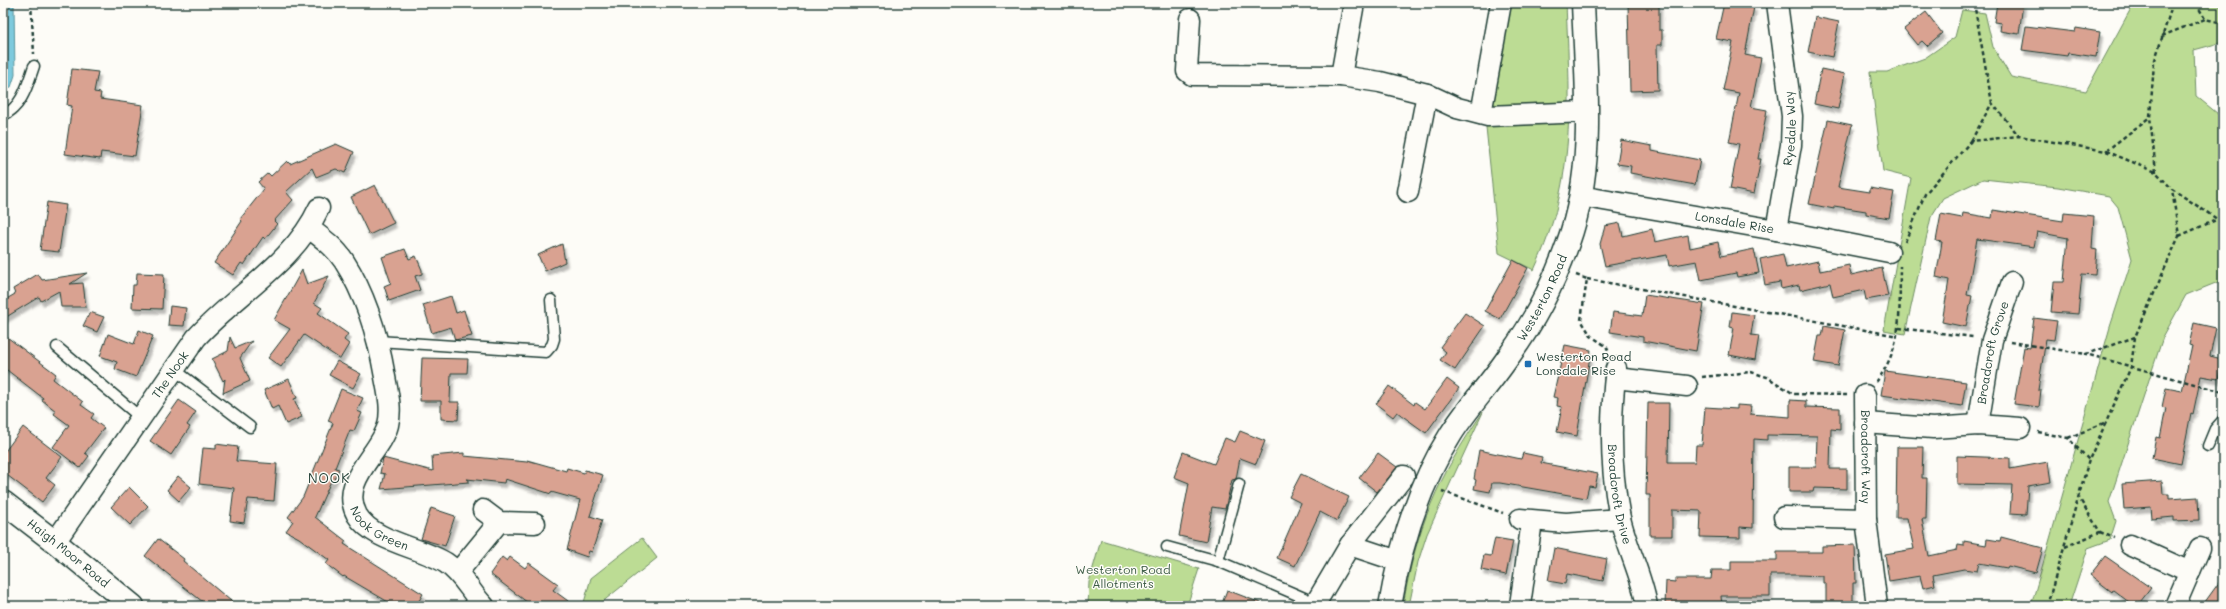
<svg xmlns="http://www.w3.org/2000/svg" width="2226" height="609" font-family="Mali,sans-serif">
<defs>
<filter id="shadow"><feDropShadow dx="2.5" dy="4.5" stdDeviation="1" flood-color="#0004"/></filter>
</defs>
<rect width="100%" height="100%" fill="#fdfcf7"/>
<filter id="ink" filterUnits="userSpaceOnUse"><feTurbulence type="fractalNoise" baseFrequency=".025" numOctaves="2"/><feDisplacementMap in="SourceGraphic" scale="8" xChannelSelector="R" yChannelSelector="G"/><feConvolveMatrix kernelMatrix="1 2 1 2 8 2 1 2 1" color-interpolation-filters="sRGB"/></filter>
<g filter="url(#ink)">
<g fill="#bcdc94" stroke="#6e8c64">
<path d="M 1510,3 L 1566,3 C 1570,101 1577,178 1534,270 L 1499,253 L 1486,127 Z"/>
<polygon points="2134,3 2218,3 2219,6 2223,8 2223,42 2194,50 2196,96 2223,118 2223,280 2186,295 2163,337 2109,502 2116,521 2110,540 2088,548 2069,606 2031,606 2110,327 2132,259 2118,207 2109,196 2058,187 1983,179 1943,198 1931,217 1905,334 1884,330 1911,178 1883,171 1870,72 1887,72 1925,58 1955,37 1962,10 1985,13 1993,47 2011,77 2086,91"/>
<path d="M 1483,412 L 1427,534 L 1418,562 L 1409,606 L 1403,606 C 1416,528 1438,477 1483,412 Z"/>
<polygon points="642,538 657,558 601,603 600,606 583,606 591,578"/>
<polygon points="1101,540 1199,569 1187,606 1088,606 1089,582"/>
</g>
<polygon fill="#7ecadd" stroke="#589299" points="3,3 14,3 15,75 11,87 3,91"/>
<g fill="#d9a291" stroke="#1f3d34" filter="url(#shadow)">
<polygon points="1628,3 1658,3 1659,6 1659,30 1662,30 1662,45 1657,45 1658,90 1630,91"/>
<polygon points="1724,3 1754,7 1745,55 1761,58 1751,107 1767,110 1758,159 1761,159 1754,194 1730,189 1739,144 1729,142 1739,93 1723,90 1733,42 1716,39"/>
<polygon points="1997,3 2023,4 2019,34 2000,31 2001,23 1994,22"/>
<polygon points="1926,12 1942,33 1927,46 1922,41 1917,45 1904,29"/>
<polygon points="1815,17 1839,22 1832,57 1808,52"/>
<polygon points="2026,26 2075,32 2076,28 2100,32 2096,57 2068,53 2067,56 2022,50"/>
<polygon points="72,69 98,72 94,92 101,93 100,99 143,105 135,156 101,152 100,159 65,154 72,106 67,105"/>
<polygon points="1821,69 1845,74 1838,109 1814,104"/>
<polygon points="1828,120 1852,125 1838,187 1870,192 1870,188 1894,192 1889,218 1866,214 1866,211 1834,206 1834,209 1809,204"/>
<polygon points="1621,140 1652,146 1652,151 1700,160 1695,185 1630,173 1631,166 1617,164"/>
<polygon points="336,144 354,152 345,173 336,169 316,177 312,168 286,192 293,200 274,221 277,224 265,239 263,237 244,265 241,263 233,275 214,263 242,221 240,219 264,189 258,182 268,173 271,176 287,161 290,164"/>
<polygon points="375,185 394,223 369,235 351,197"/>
<polygon points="47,202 66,205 59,252 40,250"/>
<polygon points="1993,210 2063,221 2064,213 2094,216 2092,249 2097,250 2095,275 2082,274 2078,314 2051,312 2054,282 2064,282 2068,238 2037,232 2034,247 1977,239 1967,295 1972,296 1966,327 1942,322 1949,280 1936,277 1942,242 1936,241 1941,214 1962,218 1963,213 1992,218"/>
<polygon points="1620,223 1623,236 1652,229 1655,242 1688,235 1690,248 1718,242 1721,256 1754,249 1759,273 1737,277 1736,273 1701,280 1697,261 1669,266 1667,255 1605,266 1600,244 1605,226"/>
<polygon points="562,244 565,262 545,271 538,255"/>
<polygon points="405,249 409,259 416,256 422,270 422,274 415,276 420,290 389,301 384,286 391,283 382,257"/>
<polygon points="1783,254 1786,268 1818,261 1820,271 1849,265 1851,275 1882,268 1888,296 1866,300 1864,290 1833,297 1830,283 1800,290 1799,285 1781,289 1780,282 1765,285 1760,259"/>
<polygon points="1513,260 1528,268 1500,319 1485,311"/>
<polygon points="302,270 307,284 329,276 314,303 322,308 318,313 348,334 344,340 349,344 340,359 304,335 281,367 268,358 290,329 274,320"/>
<polygon points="87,273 70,284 83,283 86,307 61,307 59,291 41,301 39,297 3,319 3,301 15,294 13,289 38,274 42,280"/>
<polygon points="137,273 164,274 162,309 132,308 133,285 136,285"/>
<polygon points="1645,295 1704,304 1696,351 1643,341 1643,337 1610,332 1613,312 1642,316"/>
<polygon points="451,296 456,313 464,310 472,336 455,340 451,327 432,333 423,305"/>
<polygon points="170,306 186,308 184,326 168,325"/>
<polygon points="90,312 104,317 97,332 83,326"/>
<polygon points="1732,312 1754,315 1751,335 1759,336 1755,360 1729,355 1734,328 1730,327"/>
<polygon points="1465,313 1485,326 1455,370 1440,360 1446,352 1440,347"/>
<polygon points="2034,318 2057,321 2054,340 2046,339 2038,390 2041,390 2039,407 2014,404 2024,347 2030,348"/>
<polygon points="2194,323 2216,328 2210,356 2222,359 2218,379 2201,376 2193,414 2191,413 2181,464 2152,458 2156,437 2160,438 2166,408 2162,407 2166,388 2182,391 2192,346 2189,345"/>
<polygon points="1824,326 1845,330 1838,366 1814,362 1819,336 1822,336"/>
<polygon points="139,330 153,336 136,377 115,369 117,362 100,356 108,334 134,344"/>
<polygon points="3,334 56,374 53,379 83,402 81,405 94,414 91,418 104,428 85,453 89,456 80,468 53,447 69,425 54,414 56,411 42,400 43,398 3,367"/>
<polygon points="230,337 235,348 252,341 240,358 250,381 223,393 225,379 223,381 212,359 228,351"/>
<polygon points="1565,345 1591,350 1577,436 1557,432 1562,407 1557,406 1558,398 1553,397"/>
<polygon points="422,358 468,359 467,373 451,373 450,402 459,402 458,420 441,419 441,401 420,401"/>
<polygon points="337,361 361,374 353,388 329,375"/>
<polygon points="1885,371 1966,382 1962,406 1881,395"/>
<polygon points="289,379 297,398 294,399 302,417 286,424 278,406 272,409 264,390"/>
<polygon points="1447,379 1459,388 1426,433 1397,412 1393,417 1376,404 1389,386 1414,405 1415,402 1425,409"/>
<polygon points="341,389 363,398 357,411 362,413 354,431 350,430 335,468 339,469 333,482 331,481 315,517 346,541 344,544 423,594 416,606 395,606 344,576 343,577 326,564 329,560 299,538 286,531 293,521 288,517 303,497 333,423 328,421"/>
<polygon points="179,400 196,412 187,425 190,427 171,455 150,441"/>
<polygon points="1790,400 1806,401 1806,407 1840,408 1840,430 1831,429 1830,469 1847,469 1847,489 1814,488 1813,492 1789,492 1789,467 1816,467 1817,436 1767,435 1767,440 1754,439 1753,528 1740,527 1740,538 1700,537 1701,511 1672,510 1672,536 1650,536 1650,495 1646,495 1648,403 1669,403 1668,462 1695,462 1696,445 1702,445 1705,407 1737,409 1737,405 1751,406 1750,414 1790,417"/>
<polygon points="23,427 62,457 46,478 55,485 42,502 3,472 3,454"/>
<polygon points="1240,431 1265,441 1256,464 1240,458 1236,479 1232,480 1225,509 1212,507 1206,542 1179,536 1189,483 1174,477 1183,452 1214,464 1225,438 1235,442"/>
<polygon points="216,444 238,447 236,461 277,464 274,501 248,499 244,523 230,521 234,488 199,484 203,448 216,449"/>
<polygon points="1897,447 1923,447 1922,478 1927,478 1926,519 1922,519 1929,556 1957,550 1958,545 1964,546 1964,541 1986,545 1987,539 2000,541 2001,537 2043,548 2036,573 2008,566 2007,568 1979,563 1977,571 1964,569 1933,575 1935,585 1923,588 1920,576 1889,581 1885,554 1914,549 1907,518 1896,518"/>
<polygon points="1479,450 1521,459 1523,453 1542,457 1541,463 1598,474 1595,487 1589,486 1586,498 1500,483 1492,483 1490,492 1474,489 1476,480 1474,479"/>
<polygon points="464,453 464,456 527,462 527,460 566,471 567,468 584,473 585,470 603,475 590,516 602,520 592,552 589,551 587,557 567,550 580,500 551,492 551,494 505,479 504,483 467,479 469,480 469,482 381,489 385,474 380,473 383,458 433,471 432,456"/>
<polygon points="1378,453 1397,467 1377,492 1359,478"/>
<polygon points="1957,456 2010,458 2010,469 2048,462 2051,482 2028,486 2026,514 2010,513 2012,485 1957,484"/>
<polygon points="1301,474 1349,497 1337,521 1320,512 1295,566 1277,558 1301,503 1289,497"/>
<polygon points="178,476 191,487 179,501 167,490"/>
<polygon points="2162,481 2163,494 2169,494 2169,499 2198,497 2199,520 2174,521 2174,517 2152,519 2151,507 2124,509 2122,484"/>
<polygon points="129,487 148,506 130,525 111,507"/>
<polygon points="431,508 455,516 445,546 421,539"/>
<polygon points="1495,538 1513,541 1506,575 1481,570 1484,555 1491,556"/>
<polygon points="158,539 184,559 183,561 237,606 208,606 145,556"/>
<polygon points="1855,545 1856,583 1853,583 1853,606 1826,606 1826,583 1823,583 1823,576 1800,575 1770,575 1770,596 1721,596 1722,606 1665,605 1666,581 1675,582 1675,579 1711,579 1712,570 1731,570 1731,561 1777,561 1777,552 1822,552 1822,546"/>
<polygon points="1554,548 1607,559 1603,581 1567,574 1565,584 1548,581"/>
<polygon points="2105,556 2151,588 2137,606 2134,606 2113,590 2112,592 2090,575"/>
<polygon points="502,557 507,561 510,557 525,568 529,563 558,584 553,590 575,606 532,606 490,574"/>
<polygon points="2223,577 2223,606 2202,606"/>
<polygon points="1227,590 1266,605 1266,606 1221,606"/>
</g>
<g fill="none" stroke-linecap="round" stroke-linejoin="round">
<g stroke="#1f3d34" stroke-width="13">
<g id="lane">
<path d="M 3,115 C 22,108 28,83 34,66"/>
<polyline points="378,341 546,352 552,345 554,339 551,300"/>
<polyline points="57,347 141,418"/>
<polyline points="175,370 250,427"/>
<polyline points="2208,446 2215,429 2223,420"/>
<polyline points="1167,547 1218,561 1316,603"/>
<polyline points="1218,561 1239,484"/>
</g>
</g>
<g stroke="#1f3d34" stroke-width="23">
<g id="street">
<polyline points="1190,19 1187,71 1192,75 1341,76 1380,82 1427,94 1457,108 1488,116 1587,112"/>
<polyline points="1341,76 1354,3"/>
<polyline points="1481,114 1501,3"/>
<polyline points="1408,192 1427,94"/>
<path id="s1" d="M 1580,196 L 1776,230 L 1889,252"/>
<path id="s2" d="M 309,228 C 322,238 335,247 344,261 C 367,297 378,336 385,377 C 388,393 392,409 388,425 C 381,453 338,481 357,515 C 373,542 421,547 446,563 C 463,574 470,592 484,606"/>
<path id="s3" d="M 1776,230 L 1791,145 L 1792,116 L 1777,3"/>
<path id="s4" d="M 1616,368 C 1610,418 1610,469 1620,518 C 1627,548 1642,576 1647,606"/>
<polyline points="1615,378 1687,386"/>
<path id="s5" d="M 1865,395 L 1866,519 L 1877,606"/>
<polyline points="1865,423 1933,428 1978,425 2020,428"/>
<path id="s6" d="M 1978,425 L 1992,340 L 2012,282"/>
<polyline points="483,510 499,522 535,523"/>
<polyline points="1784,517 1866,519"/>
<polyline points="1520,519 1566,523 1620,519"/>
<path id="s7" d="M 55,542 L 196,338 C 236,294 294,263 319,208"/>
<polyline points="1350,545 1398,561"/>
<polyline points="2130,545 2190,572"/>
<polyline points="458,572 499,522"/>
<polyline points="1520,605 1532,521"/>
<polyline points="1314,606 1350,545 1404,476"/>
<polyline points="2175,606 2200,548"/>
</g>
</g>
<g stroke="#1f3d34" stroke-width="25">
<g id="secondary">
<path id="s8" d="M 3,502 L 55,542 L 133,606"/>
<path id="s9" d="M 1390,606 C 1400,547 1418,486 1451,434 C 1468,407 1491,383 1509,356 C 1534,322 1554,283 1568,243 C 1596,166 1586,83 1583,3"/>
</g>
</g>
<g stroke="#1f3d34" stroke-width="2.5" stroke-dasharray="4 3" stroke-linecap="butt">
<polyline points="31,3 34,54"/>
<polyline points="1974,3 1992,103"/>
<polyline points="2196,3 2205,19"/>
<polyline points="2162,36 2205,19 2223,23"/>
<polyline points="1971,141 1992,103 2019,136"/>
<polyline points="2106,151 2150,117"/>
<polyline points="2156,172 2150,117 2154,63 2173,3"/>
<polyline points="2179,236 2216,220"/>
<polyline points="1905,242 1925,194 1971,141 2019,136 2106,151 2156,172 2172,189 2223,223"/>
<polyline points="1576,275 1587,279 1581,320 1591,336 1606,346 1609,352"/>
<polyline points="1587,279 1898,336"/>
<polyline points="1899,328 1973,337"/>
<polyline points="2135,337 2086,354 2223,392"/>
<polyline points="2010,342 2086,354"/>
<polyline points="1702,377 1751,372 1767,377 1794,394 1847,395"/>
<path d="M 1876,382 C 1904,346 1899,309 1900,266"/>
<polyline points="2038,432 2068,438 2089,460"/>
<polyline points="2068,438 2104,423"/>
<polyline points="1442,491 1503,513"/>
<polyline points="2100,532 2114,538"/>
<polyline points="2065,547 2100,532 2079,498"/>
<polyline points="2047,606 2089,460 2131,367 2135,337 2179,236 2172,189"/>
</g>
<use href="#lane" stroke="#fdfcf7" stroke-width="10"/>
<use href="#street" stroke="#fdfcf7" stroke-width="20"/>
<use href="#secondary" stroke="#fdfcf7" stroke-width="22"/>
</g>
</g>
<rect fill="#1f6fb2" stroke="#fdfcf7" stroke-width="1.5" x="1524" y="360" width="8" height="8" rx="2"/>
<g text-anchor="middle" stroke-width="3" stroke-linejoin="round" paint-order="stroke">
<g font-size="12" fill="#1f3d34" stroke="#fdfcf7">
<text dy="4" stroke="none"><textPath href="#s3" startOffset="103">Ryedale Way</textPath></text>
<text dy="4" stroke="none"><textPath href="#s1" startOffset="157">Lonsdale Rise</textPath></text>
<text dy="4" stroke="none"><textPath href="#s9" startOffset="348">Westerton Road</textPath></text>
<text dy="4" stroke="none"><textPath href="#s6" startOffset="74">Broadcroft Grove</textPath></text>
<text dy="4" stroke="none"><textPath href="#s7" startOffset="203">The Nook</textPath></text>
<text dy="4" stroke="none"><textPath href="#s5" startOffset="62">Broadcroft Way</textPath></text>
<text dy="4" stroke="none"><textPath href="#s4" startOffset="127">Broadcroft Drive</textPath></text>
<text dy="4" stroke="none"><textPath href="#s2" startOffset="347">Nook Green</textPath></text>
<text dy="4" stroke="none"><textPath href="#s8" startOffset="83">Haigh Moor Road</textPath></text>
</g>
<g font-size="12" fill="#1f3d34" stroke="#fdfcf7" text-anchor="start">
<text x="1536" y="361">Westerton Road<tspan x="1536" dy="14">Lonsdale Rise</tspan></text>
</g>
<g font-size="12" fill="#3e5d47" stroke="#fdfcf7">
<text x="1123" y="574">Westerton Road<tspan x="1123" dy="14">Allotments</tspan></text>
</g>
<g font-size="13" letter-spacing="1" fill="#1f3d34" stroke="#fdfcf7">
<text x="329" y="483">NOOK</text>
</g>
</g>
<rect width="2226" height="609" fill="none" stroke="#fdfcf7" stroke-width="16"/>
<rect x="8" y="8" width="2210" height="593" fill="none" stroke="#1f3d34" stroke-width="1.5" filter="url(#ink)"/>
</svg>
